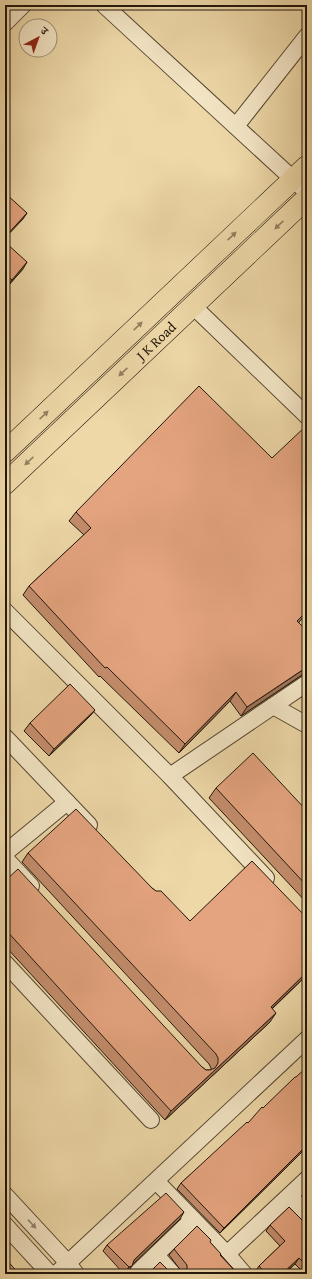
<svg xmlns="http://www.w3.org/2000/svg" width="312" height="1279" font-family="'Gentium Book Plus','Noto Serif Devanagari',serif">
<rect width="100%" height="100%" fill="#eed8a8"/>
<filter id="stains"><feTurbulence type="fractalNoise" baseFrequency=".005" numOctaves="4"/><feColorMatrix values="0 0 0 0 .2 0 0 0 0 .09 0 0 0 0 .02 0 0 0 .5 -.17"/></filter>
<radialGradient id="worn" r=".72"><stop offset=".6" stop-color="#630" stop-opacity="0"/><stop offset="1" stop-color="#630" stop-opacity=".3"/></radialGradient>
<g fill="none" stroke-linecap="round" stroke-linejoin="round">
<g stroke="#544632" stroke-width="18">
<g id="minor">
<polyline points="104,5 307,192"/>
<polyline points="5,23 23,5"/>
<polyline points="236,126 307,36"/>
<polyline points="193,306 307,416"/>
<polyline points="5,611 170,776 266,878"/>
<polyline points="273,706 307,725"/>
<polyline points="5,737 89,825"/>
<polyline points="170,776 307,683"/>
<polyline points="5,853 67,802"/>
<polyline points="5,858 31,886"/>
<polyline points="5,963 151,1120"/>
<polyline points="156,1181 227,1254 244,1274"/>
<polyline points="5,1195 68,1263 76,1274"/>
<polyline points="290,1196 307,1214"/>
<polyline points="5,1225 50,1274"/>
<polyline points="227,1254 307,1179"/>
<polyline points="156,1255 173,1274"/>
<polyline points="56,1274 307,1039"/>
<polyline points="136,1274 193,1219"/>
</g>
</g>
<g stroke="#21160b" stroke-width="22">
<g id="major">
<polyline points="5,452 307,166"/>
<path id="s1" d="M 5,484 L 307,198"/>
</g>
</g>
<use href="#minor" stroke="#f4e6c6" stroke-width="16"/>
<use href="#major" stroke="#eed8a8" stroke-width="21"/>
</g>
<g fill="#c48d6d" stroke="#21160b">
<polygon points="5,242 23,269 7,287 5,285"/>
<polygon points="76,512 307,614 299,622 302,675 241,716 230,701 179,753 100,676 99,677 23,595 29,586 84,535 69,521"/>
<polygon points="95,710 89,717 49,756 24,731 30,723"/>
<polygon points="216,788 307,811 307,903 209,798"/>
<polygon points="28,853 152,888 190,921 307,918 307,975 272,1009 270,1022 165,1120 5,946 5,881 202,1067 206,1070 211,1070 211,1068 209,1064 22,862"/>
<polygon points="248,1123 305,1147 301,1153 220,1233 177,1189 181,1183"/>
<polygon points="180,1219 132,1264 127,1273 124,1274 103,1251 107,1245"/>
<polygon points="307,1221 307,1274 305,1274 295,1264 284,1274 257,1274 255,1272 259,1266 280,1246 266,1231 270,1225 304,1222"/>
<polygon points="210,1242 221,1255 238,1274 182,1274 182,1272 169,1255 174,1249"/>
</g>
<g fill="#a07359" stroke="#21160b">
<polygon points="27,213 23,219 5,238 5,237"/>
<polygon points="27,262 23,269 7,287 12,280"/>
<polygon points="307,611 307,614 291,630 297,621"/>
<polygon points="307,667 307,674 302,675 241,716 247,707"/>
<polygon points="236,692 230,701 179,753 185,744"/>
<polygon points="95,710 89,717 49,756 54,749"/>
<polygon points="307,972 307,975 264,1016 271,1007"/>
<polygon points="276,1013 270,1022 165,1120 171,1111"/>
<polygon points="305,1147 301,1153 220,1233 224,1228"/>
<polygon points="184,1212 180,1219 130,1267 132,1266 127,1273 124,1274 134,1260"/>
<polygon points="299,1258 295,1264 284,1274 282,1274"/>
</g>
<g fill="#e4a47f" stroke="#21160b">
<polygon points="5,190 6,192 5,193 27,213 5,237"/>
<polygon points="5,242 27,262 12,280 5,274"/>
<polygon points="199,386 272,458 307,425 307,611 297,621 303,627 307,624 307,667 247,707 236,692 185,744 107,667 105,668 29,586 91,528 76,512"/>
<polygon points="70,684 95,710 54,749 30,723"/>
<polygon points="253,753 307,811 307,886 216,788"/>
<polygon points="76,809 152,888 156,891 161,891 190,921 252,861 307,918 307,972 271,1007 276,1013 171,1111 5,929 5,881 18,869 202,1067 206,1070 210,1070 215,1068 218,1063 218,1058 216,1054 28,853"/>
<polygon points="307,1067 307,1142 304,1146 305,1147 224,1228 181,1183 247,1122 248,1123 262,1107 263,1108 295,1077 296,1077"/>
<polygon points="166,1193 184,1212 134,1260 132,1266 129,1267 107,1245"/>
<polygon points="289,1207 304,1222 306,1220 307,1221 307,1266 299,1258 282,1274 266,1274 259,1266 285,1241 270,1225"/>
<polygon points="197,1226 211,1240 210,1242 221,1254 220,1255 238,1274 184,1274 187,1270 187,1265 174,1249"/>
<polygon points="5,1258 19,1274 5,1274"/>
<polygon points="160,1262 172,1274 148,1274"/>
</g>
<defs><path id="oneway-solid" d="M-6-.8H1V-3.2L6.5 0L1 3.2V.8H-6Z"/></defs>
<g fill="#928161">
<use href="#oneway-solid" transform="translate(279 225) rotate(137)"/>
<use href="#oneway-solid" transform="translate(232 236) rotate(-43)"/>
<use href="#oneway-solid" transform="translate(138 326) rotate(-43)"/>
<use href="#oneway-solid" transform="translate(123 372) rotate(137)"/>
<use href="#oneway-solid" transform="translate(44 415) rotate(-43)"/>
<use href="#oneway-solid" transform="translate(29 461) rotate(137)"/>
</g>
<use fill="#958872" href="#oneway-solid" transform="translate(32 1224) rotate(47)"/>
<g text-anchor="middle" stroke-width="3" stroke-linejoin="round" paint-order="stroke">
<g font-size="14" fill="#21160b" stroke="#f4e6c6">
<text dy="5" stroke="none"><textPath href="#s1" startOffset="208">J K Road</textPath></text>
</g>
</g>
<rect width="312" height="1279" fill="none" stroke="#eed8a8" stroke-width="20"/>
<rect x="6" y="6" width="300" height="1267" fill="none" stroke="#21160b" stroke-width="2"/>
<rect x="10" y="10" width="292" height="1259" fill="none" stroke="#21160b"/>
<g transform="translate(38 38) rotate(41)"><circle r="19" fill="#f4e6c6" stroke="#a0937b"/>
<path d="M0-3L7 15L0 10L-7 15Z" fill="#8f2418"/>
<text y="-6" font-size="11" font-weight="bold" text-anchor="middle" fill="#21160b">उ</text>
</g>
<rect width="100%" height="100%" filter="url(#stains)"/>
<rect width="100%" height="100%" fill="url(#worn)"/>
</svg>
